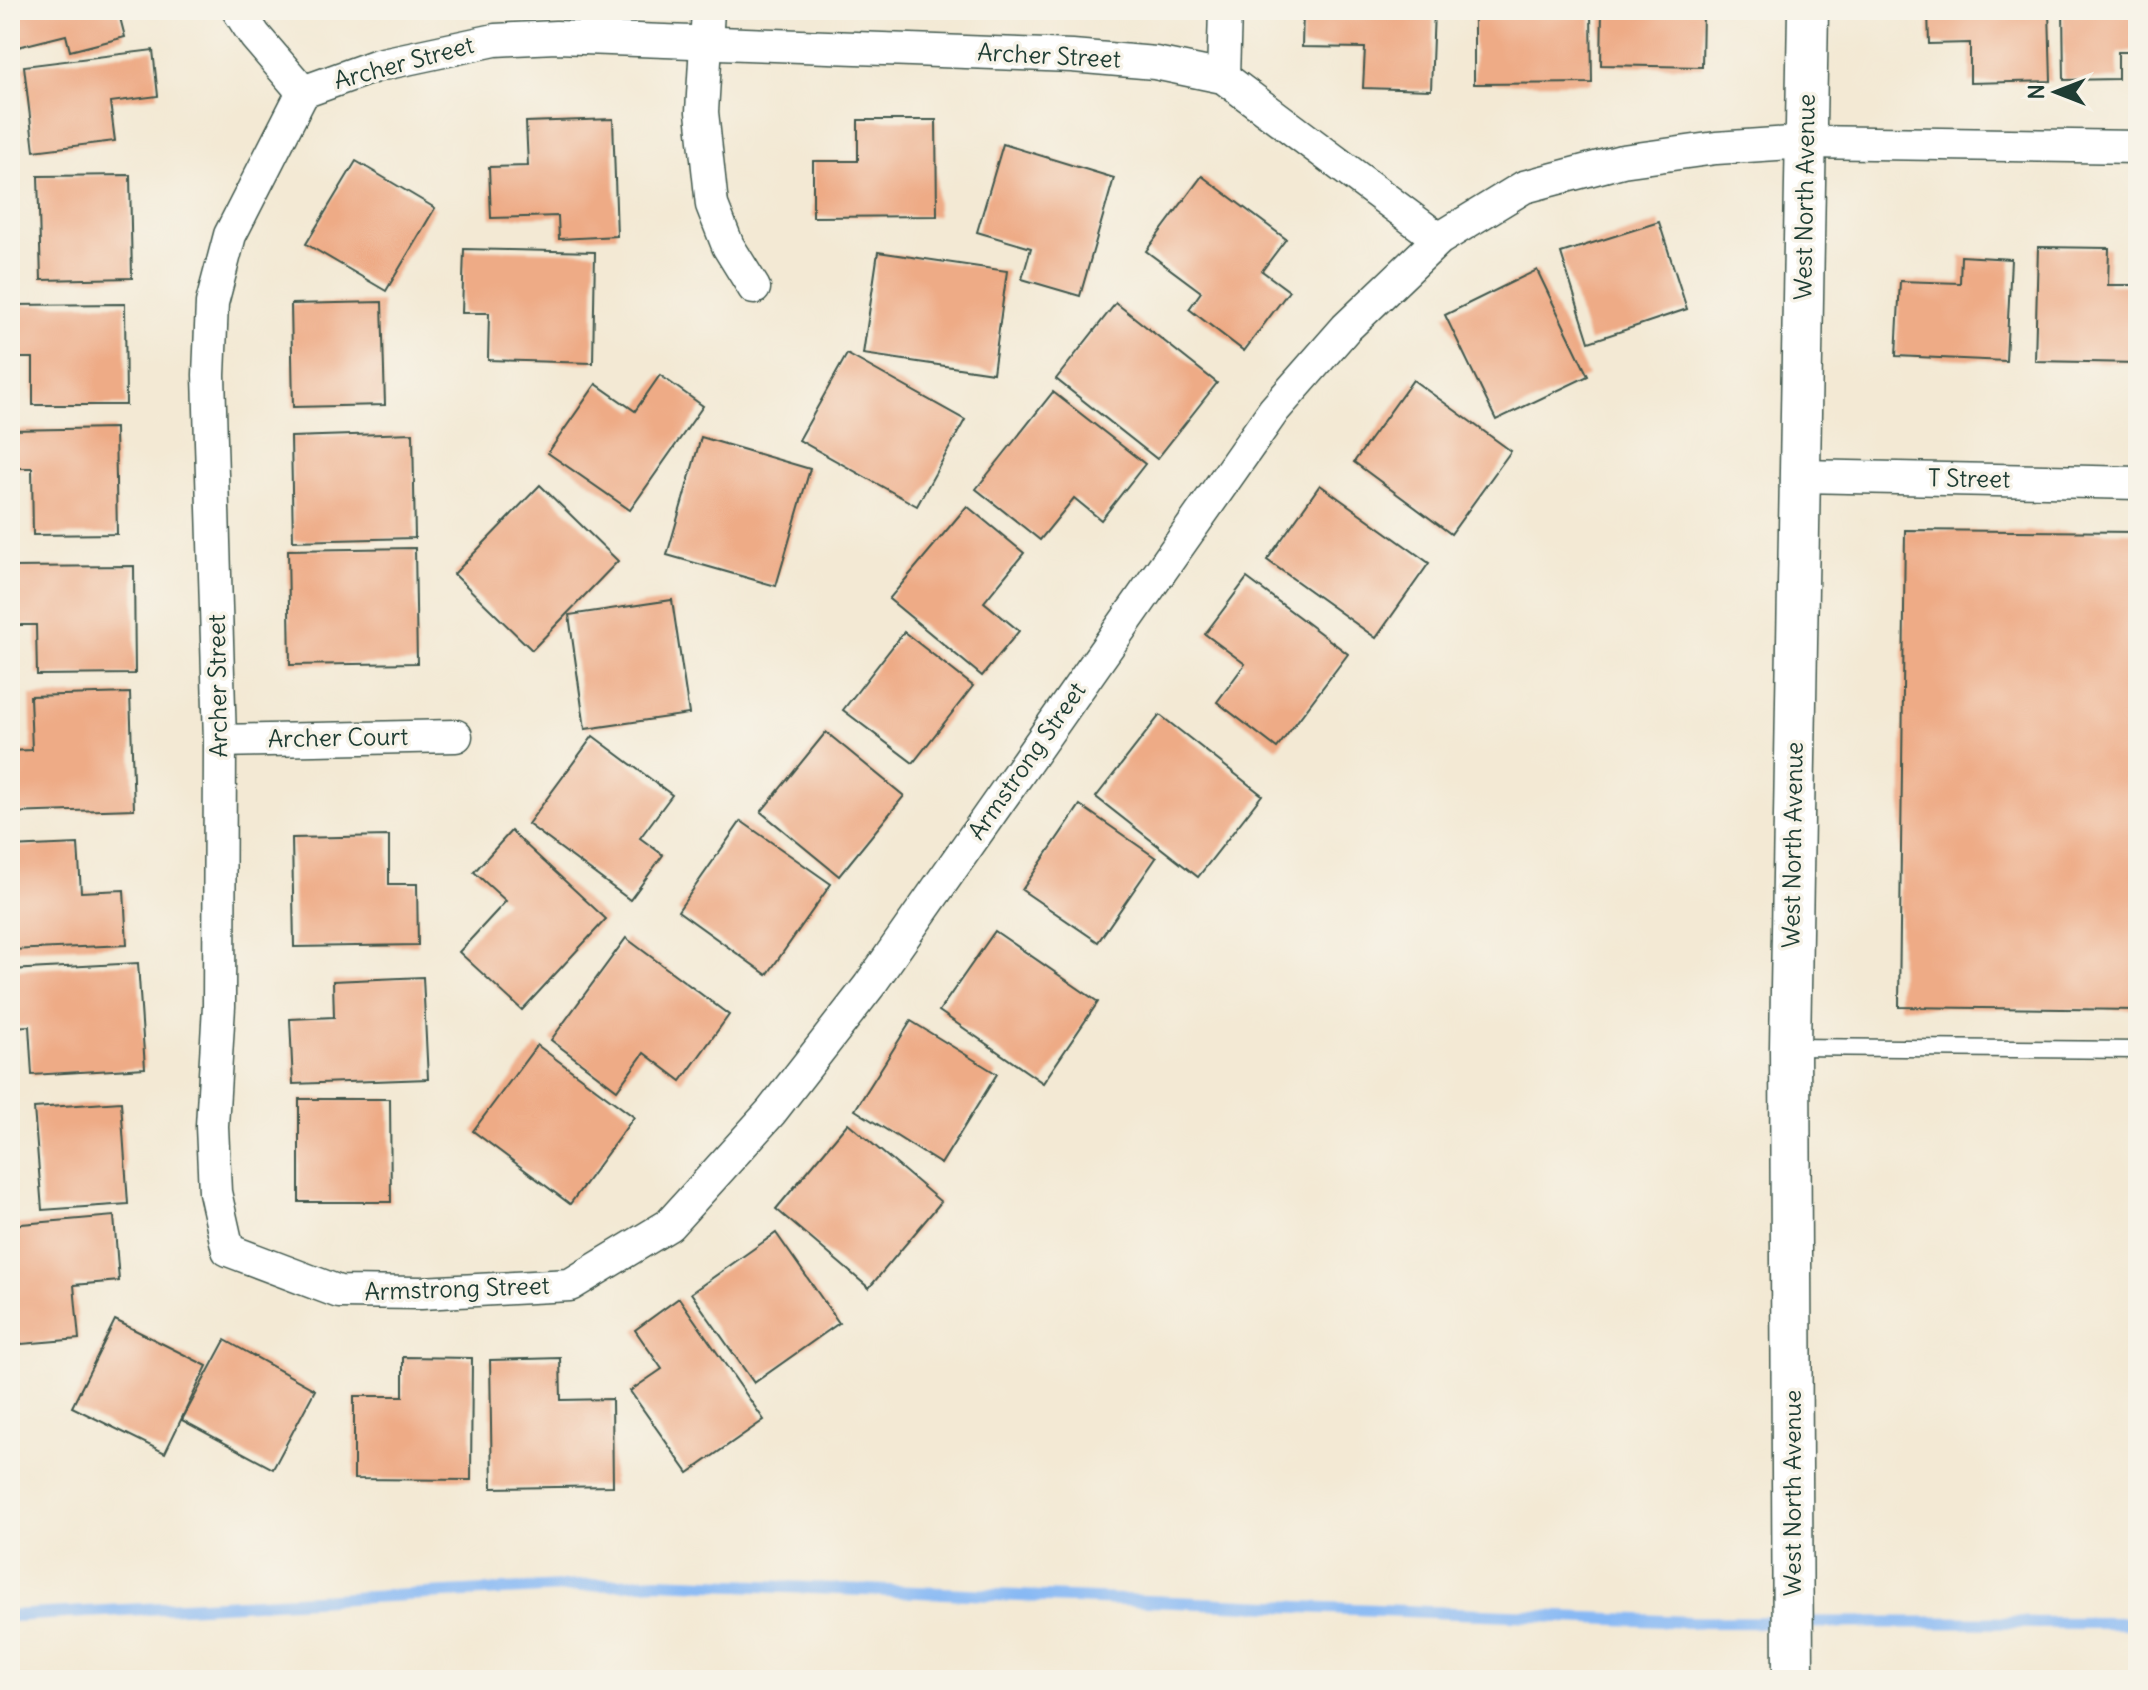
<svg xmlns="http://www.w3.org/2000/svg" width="2148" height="1690" font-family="Delius,sans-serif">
<rect width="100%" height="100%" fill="#f7f3e8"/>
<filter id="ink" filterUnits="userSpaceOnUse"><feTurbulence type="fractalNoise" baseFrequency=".0125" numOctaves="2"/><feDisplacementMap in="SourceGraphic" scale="16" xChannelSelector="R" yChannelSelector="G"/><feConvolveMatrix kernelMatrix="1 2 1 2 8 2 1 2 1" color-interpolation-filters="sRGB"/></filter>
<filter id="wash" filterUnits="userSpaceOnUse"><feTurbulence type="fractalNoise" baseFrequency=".006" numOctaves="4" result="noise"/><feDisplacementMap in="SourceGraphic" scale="32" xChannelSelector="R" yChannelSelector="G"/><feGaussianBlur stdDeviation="1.8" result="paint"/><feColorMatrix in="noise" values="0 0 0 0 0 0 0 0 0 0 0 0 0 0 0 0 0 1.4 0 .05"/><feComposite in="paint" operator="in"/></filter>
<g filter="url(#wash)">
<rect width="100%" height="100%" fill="#f3e9d4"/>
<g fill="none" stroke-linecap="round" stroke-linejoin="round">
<polyline stroke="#88b9f4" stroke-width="12" points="10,1616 657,1582 1690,1622 2138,1623"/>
</g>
<g id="blocks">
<g fill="#eeab86">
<polygon points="10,10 118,10 125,37 70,51 66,35 10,49"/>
<polygon points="1303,10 1434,10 1431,90 1363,88 1365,48 1302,47"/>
<polygon points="1474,10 1591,10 1592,83 1474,84"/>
<polygon points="1602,10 1703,10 1702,67 1601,65"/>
<polygon points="1928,10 2049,10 2051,81 1970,83 1970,43 1929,44"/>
<polygon points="2063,10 2138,10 2138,52 2118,52 2118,79 2064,80"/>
<polygon points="153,50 158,96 110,102 115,141 34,151 24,66"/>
<polygon points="613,119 617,236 559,239 558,216 491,218 489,167 528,166 526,122"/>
<polygon points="858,120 936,120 937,216 813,217 813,161 858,161"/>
<polygon points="1003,144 1114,178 1080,296 1022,279 1031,248 977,232"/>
<polygon points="356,161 435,208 386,291 306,244"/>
<polygon points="130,175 132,278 41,280 38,176"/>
<polygon points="1202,176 1286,239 1262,271 1289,291 1244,351 1189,309 1201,292 1146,251"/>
<polygon points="1659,222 1687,309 1589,342 1561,253"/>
<polygon points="2038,247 2109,248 2108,285 2138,285 2138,363 2035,361"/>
<polygon points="464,249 595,252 593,363 488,360 489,313 462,313"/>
<polygon points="878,252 1007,271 993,373 863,354"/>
<polygon points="1961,256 2011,259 2006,361 1896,356 1900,281 1960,283"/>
<polygon points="1537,270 1588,376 1496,420 1445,315"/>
<polygon points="382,302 385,405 293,407 291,304"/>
<polygon points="1116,303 1217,383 1157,459 1056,379"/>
<polygon points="125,304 126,405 33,405 33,358 10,358 10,305"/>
<polygon points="847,354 965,420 917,506 799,440"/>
<polygon points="660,375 703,406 630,510 548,453 596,384 635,411"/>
<polygon points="1413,380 1511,451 1451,534 1354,462"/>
<polygon points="1053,392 1145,464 1101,520 1074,498 1040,540 976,489"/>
<polygon points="115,428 117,534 33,535 32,468 10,468 10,430"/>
<polygon points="413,433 415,538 293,541 291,437"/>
<polygon points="701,437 810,469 776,586 667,555"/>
<polygon points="540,485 618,561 532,650 454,574"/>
<polygon points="1320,485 1429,563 1376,638 1267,560"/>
<polygon points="967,506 1024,553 984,602 1019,631 982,676 889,599"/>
<polygon points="1905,530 2138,532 2138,1010 1899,1007"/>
<polygon points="415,548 417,663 290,665 288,550"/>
<polygon points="134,566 135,674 37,675 36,625 10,625 10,567"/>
<polygon points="1247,578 1348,654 1277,748 1217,702 1245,664 1205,634"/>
<polygon points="672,600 689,714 585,729 569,615"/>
<polygon points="904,632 973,686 913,763 843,710"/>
<polygon points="130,693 134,809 10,813 10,751 32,750 30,696"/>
<polygon points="1160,715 1262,795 1198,877 1096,797"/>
<polygon points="826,732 904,796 839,876 761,812"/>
<polygon points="593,736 672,795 640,838 663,855 630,900 528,824"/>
<polygon points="1080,805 1156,858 1098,942 1022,890"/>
<polygon points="741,821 831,884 767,975 678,911"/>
<polygon points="511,831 606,919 522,1010 459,952 506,901 474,872"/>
<polygon points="389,836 389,884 417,884 418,945 294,947 292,838"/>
<polygon points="78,844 81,892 124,890 127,945 10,950 10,847"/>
<polygon points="995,931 1098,1002 1043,1083 939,1011"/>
<polygon points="626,938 729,1015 681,1081 644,1053 617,1090 551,1040"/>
<polygon points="138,963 145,1068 32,1075 29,1026 10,1027 10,970"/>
<polygon points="423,977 428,1079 293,1084 290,1019 334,1017 333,981"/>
<polygon points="911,1021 997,1074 941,1164 855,1110"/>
<polygon points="537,1045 634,1117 570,1204 473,1131"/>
<polygon points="299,1099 390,1099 391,1202 299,1202"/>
<polygon points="121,1102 128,1204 42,1210 34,1108"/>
<polygon points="848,1123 941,1202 869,1288 776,1209"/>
<polygon points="114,1216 119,1281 74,1285 79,1339 10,1345 10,1225"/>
<polygon points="776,1233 839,1323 754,1383 691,1293"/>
<polygon points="679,1298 764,1420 688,1473 630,1391 662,1369 635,1330"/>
<polygon points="115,1320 207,1366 165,1453 72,1407"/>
<polygon points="225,1340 315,1390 273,1469 182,1420"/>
<polygon points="403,1357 472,1358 471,1480 354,1479 354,1396 403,1396"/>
<polygon points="560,1358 561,1400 612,1399 613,1486 492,1488 490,1360"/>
</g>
</g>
</g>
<g filter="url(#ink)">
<use href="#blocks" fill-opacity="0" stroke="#3f574c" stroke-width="2"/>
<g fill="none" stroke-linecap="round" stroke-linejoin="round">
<g stroke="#3f574c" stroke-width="19">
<polyline id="service" points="1791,1047 2138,1050"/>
</g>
<g stroke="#3f574c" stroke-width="35">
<g id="minor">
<polyline points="238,10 255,36 303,92"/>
<polyline points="708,10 702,112 712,205 728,246 754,288"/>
<polyline points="1223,77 1225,10"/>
<polyline points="1439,239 1223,77 1155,63 1072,56 556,37 495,40 378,65 303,92 230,235 212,303 209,375 220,741 219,1006 212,1126 215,1192 228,1250 339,1292 421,1293 570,1285 669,1225 771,1112 869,986 1274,410 1346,328 1439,239 1524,187 1622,161 1716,148 1806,142 2138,147"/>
<polyline points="1800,476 2138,483"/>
<polyline points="220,741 456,736"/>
</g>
</g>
<g stroke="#3f574c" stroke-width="43">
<polyline id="tertiary" points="1793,1680 1790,1047 1808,10"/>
</g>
<use href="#service" stroke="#fff" stroke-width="16"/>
<use href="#minor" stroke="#fff" stroke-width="32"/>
<use href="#tertiary" stroke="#fff" stroke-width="40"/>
</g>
</g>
<g text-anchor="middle" stroke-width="7" stroke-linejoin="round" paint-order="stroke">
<g font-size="24" fill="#1f3d34" stroke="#f7f3e8">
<text transform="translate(1049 56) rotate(3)" y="8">Archer Street</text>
<text transform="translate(404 63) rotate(-15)" y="8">Archer Street</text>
<text transform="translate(1805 197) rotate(-89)" y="8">West North Avenue</text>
<text transform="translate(1969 479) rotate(1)" y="8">T Street</text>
<text transform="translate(218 686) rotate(-91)" y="8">Archer Street</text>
<text transform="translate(338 738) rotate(-1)" y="8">Archer Court</text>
<text transform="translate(1027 761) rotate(-55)" y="8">Armstrong Street</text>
<text transform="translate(1793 845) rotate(-89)" y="8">West North Avenue</text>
<text transform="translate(457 1289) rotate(-2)" y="8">Armstrong Street</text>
<text transform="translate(1793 1493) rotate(-90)" y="8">West North Avenue</text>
</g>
</g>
<rect width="2148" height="1690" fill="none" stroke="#f7f3e8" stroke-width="40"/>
<g transform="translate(2056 92) rotate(270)" stroke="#f7f3e8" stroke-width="6" paint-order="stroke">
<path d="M0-6L14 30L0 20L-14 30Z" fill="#1f3d34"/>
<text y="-12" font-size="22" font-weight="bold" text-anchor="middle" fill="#1f3d34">N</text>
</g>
</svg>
